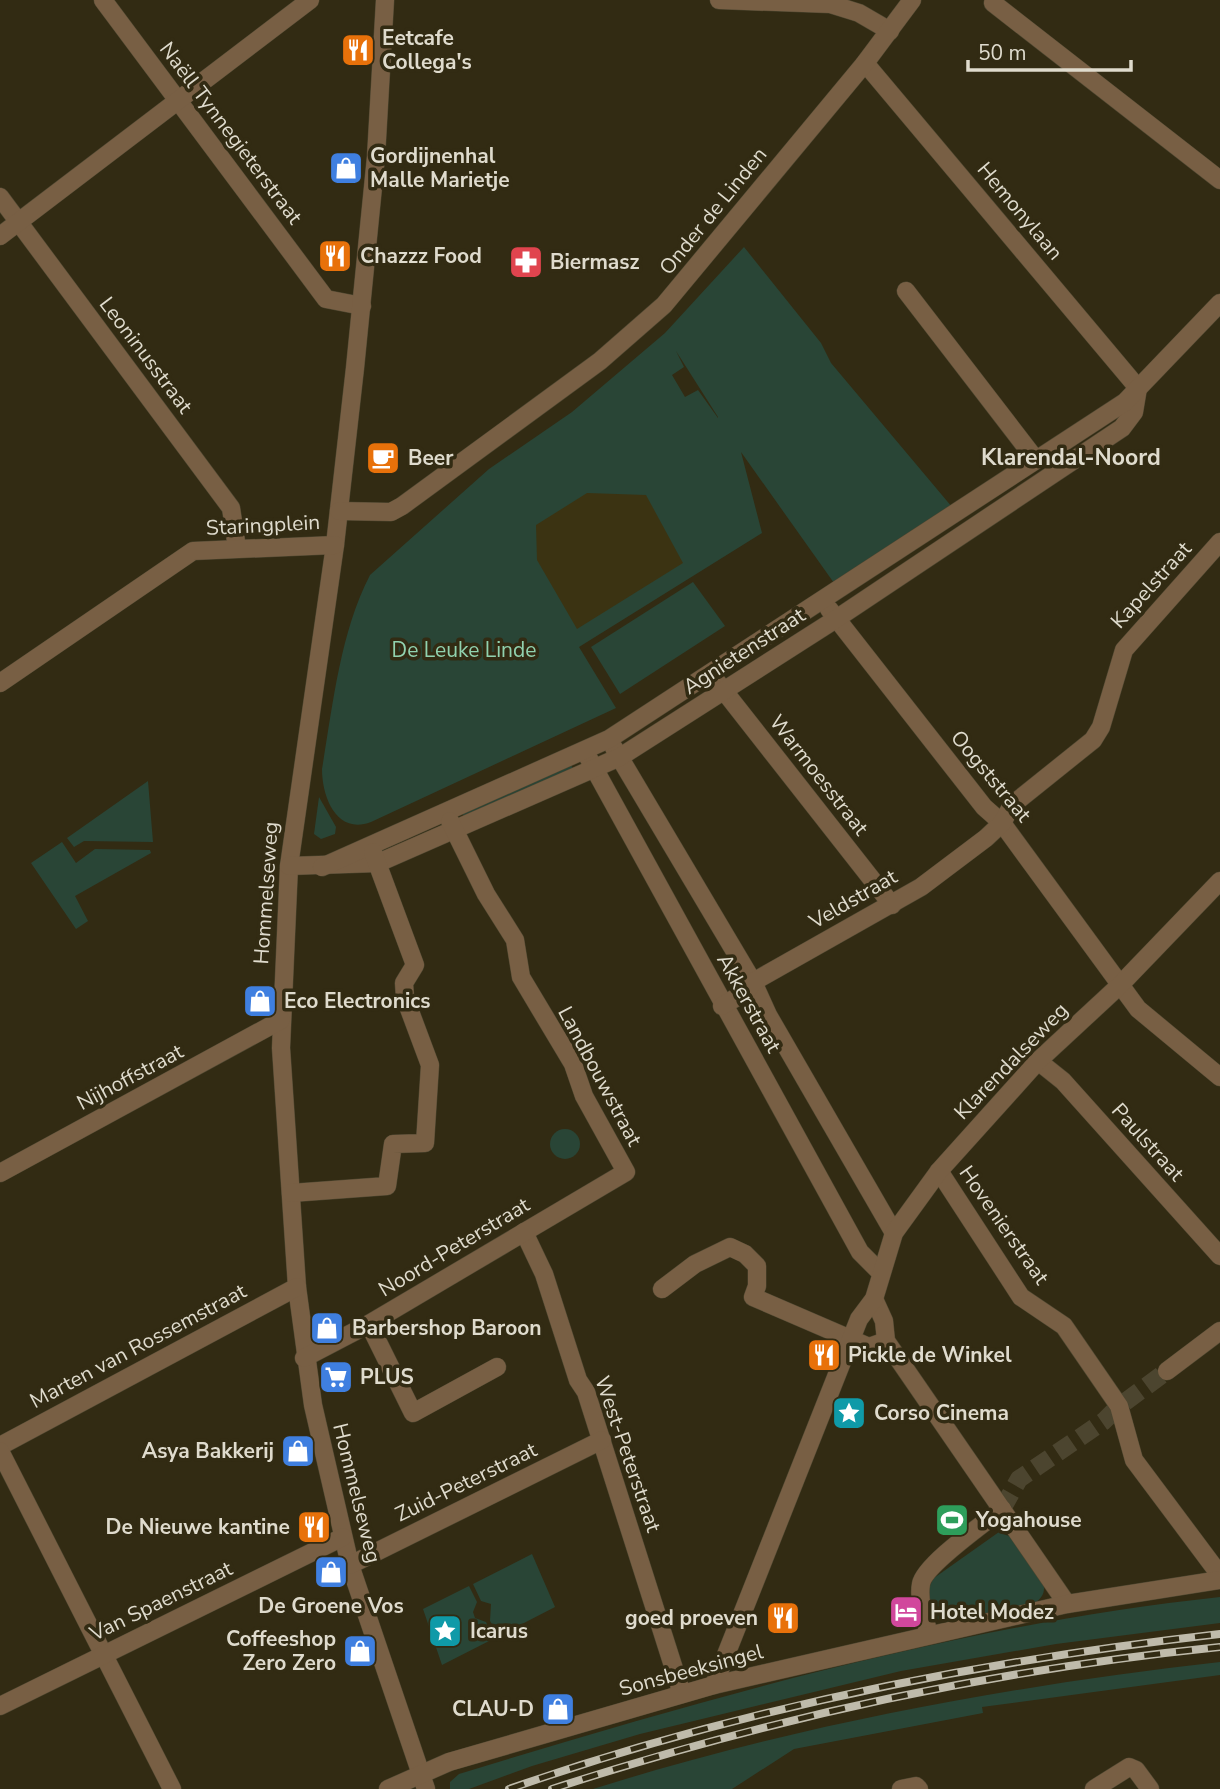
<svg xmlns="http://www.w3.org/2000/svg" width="1220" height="1789" font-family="'Nunito Sans',sans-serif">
<rect width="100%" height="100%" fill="#322b13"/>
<g fill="#294536" fill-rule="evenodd">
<path d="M 744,247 L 821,343 L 831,363 L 952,507 L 834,583 L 741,452 L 762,533 L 579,647 L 616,708 L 371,822 C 337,835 322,798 322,769 C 333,705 340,633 370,575 L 489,469 L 572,412 L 665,333 ZM 676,351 L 718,417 L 718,418 L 698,390 L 685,397 L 672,375 L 684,367 Z"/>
<polygon points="693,582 725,626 620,694 591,647"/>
<polygon points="569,760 573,769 465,819 461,810"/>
<polygon points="148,781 153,842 84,841 74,847 67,838"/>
<polygon points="319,797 336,827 335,834 321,839 314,834"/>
<polygon points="62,842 76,863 95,849 150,850 151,853 75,896 88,921 76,929 31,863"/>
<circle cx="565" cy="1144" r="15"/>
<path d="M 999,1532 L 1011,1537 L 1043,1582 C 1046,1592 1042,1598 1035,1603 L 945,1622 L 933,1617 C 929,1603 925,1591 934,1578 Z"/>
<polygon points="532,1554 555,1607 499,1636 490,1621 491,1604 481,1601 473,1584"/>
<polygon points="469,1586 477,1602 473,1612 475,1618 486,1622 493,1639 442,1665 423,1609"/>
<path d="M 1220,1597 L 1220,1623 L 1056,1644 L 901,1671 L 640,1734 L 532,1766 L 469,1789 L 450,1789 L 450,1782 L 459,1774 C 708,1698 960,1625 1220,1597 Z"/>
<path d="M 1220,1662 L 1220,1675 L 982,1707 L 983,1713 L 794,1749 L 732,1789 L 593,1789 C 797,1725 1008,1686 1220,1662 Z"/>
</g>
<polygon fill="#3b3312" points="587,493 646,495 683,563 577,629 537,560 536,525"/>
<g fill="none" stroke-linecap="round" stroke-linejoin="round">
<g stroke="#4c452f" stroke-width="18" stroke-dasharray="18 9" stroke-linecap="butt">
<polyline points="1125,1402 1167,1371"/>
<polyline points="1002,1509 1019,1479 1104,1421 1119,1406"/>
</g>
<g stroke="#4e4731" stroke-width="19">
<g id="minor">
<polyline points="103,0 326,299 362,306"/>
<polyline points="385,0 376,157 355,368 335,545 289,866 281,1048 297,1287 313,1405 350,1565 426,1789"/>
<polyline points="719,0 830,4 859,13 890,31"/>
<polyline points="993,3 1220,180"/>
<polyline points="865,63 1138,388"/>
<polyline points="0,197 231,508 237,548"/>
<polyline points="0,236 310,0"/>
<polyline points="906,291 1036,460"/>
<polyline points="339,511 391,512 402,506 600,361 664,305 865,63 912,0"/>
<polyline points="829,609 984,807 1002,823 1138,1009 1220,1077"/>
<polyline points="717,682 892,905"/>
<polyline points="0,683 193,551 335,545"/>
<polyline points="614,748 753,982 768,1015 894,1233"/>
<polyline points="588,757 860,1252 880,1272"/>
<polyline points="289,866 378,863 620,757 836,619 1122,428 1134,412 1138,388"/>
<polyline points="322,867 609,739 1125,402 1220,303"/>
<polyline points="722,1006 747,991 753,982 921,887 986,838 1002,823 1012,805 1093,740 1101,727 1124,650 1220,542"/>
<polyline points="1038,1061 1063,1081 1220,1256"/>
<polyline points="939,1171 1021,1297 1064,1326 1119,1406 1134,1460 1220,1575"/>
<polyline points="0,1173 281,1020"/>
<polyline points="291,1193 387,1186 393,1144 425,1143 430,1065 405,998 404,983 415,965 373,852"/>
<polyline points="524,1232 544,1274 578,1380 586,1392 682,1694"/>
<polyline points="662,1289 695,1264 730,1247 745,1254 757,1266 757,1286 753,1297 869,1347 886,1341"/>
<polyline points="874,1299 884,1321 886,1341 1067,1604"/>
<polyline points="369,1324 413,1413 497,1367"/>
<polyline points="304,1358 369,1324 626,1172 584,1096 573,1064 521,977 515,940 486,894 450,821"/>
<polyline points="1167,1371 1220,1331"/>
<polyline points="0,1446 297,1287"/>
<polyline points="0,1451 172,1789"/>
<polyline points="350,1565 602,1440"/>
<path d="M 929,1634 C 925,1619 918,1600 921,1584 C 924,1565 985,1523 1002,1509"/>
<polyline points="714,1685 859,1319 874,1299 894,1233 939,1171 1038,1061 1120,985 1220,881"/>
<polyline points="0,1706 343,1537"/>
<polyline points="388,1789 449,1762 714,1685 1067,1604 1220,1580"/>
<polyline points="901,1789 916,1786 919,1789"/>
<polyline points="1094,1789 1129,1767 1136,1770 1150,1789"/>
</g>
</g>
<use href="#minor" stroke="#785f44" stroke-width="18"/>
<g stroke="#bfbbab" stroke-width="8">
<g id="rail">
<path d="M 509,1789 C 738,1709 979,1661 1220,1634"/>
<path d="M 552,1789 C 769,1718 993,1670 1220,1647"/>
</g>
</g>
<use href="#rail" stroke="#322b13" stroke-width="5" stroke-dasharray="16" stroke-linecap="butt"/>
</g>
<defs>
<g id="restaurant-square" transform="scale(1.75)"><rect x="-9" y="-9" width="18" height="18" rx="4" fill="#e8710a" stroke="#322b13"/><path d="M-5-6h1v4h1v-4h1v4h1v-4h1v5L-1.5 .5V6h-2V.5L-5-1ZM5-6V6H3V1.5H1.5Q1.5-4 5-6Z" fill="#fff"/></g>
<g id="shop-square" transform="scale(1.75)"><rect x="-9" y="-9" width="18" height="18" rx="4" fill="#3f7fe0" stroke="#322b13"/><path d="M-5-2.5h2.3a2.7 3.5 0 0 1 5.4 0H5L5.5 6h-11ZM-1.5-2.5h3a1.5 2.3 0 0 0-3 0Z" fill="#fff"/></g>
<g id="pharmacy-square" transform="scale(1.75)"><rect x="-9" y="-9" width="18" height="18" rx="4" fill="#e0444e" stroke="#322b13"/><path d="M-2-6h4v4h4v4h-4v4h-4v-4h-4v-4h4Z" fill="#fff"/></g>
<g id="cafe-square" transform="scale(1.75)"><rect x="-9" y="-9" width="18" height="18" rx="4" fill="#e8710a" stroke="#322b13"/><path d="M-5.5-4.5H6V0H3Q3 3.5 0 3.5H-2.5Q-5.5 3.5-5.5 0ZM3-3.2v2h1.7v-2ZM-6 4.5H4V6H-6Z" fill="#fff"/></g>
<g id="supermarket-square" transform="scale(1.75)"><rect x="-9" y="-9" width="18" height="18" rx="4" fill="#3f7fe0" stroke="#322b13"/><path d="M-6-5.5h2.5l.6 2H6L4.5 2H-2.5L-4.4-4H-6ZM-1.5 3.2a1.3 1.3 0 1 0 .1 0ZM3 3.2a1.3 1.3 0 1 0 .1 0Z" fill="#fff"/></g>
<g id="sight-square" transform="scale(1.75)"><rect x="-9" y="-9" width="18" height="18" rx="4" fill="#0f9aa8" stroke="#322b13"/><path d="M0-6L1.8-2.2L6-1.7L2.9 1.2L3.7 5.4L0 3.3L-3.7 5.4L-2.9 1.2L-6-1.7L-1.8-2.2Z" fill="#fff"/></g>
<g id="stadium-square" transform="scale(1.75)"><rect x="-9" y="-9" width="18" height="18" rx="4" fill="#2e9e5b" stroke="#322b13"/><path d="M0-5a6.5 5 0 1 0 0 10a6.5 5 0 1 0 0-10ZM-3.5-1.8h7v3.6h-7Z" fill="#fff"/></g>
<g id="hotel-square" transform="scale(1.75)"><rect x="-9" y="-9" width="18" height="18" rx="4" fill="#d1479c" stroke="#322b13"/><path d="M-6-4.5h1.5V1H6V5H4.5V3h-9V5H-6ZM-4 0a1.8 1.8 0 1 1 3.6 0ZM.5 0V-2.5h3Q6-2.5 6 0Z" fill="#fff"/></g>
</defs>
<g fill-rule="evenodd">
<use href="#restaurant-square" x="358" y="50"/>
<use href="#shop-square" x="346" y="168"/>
<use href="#restaurant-square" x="335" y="256"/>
<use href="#pharmacy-square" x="526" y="262"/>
<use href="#cafe-square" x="383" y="458"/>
<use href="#shop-square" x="260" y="1001"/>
<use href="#shop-square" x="327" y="1328"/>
<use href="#restaurant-square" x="824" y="1355"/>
<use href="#supermarket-square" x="336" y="1377"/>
<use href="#sight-square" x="849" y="1413"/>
<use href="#shop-square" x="298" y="1451"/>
<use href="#stadium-square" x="952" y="1520"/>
<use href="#restaurant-square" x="314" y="1527"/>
<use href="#shop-square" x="331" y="1572"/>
<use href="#hotel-square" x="906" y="1612"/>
<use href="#restaurant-square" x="783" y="1618"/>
<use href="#sight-square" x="445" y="1631"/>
<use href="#shop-square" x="360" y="1651"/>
<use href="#shop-square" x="558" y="1709"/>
</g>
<g text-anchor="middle" stroke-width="7" stroke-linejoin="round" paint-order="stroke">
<g font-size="21" font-weight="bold" fill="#dfdbcd" stroke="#322b13" text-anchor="start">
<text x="382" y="45">Eetcafe<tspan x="382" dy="24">Collega's</tspan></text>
<text x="370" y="163">Gordijnenhal<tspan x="370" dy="24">Malle Marietje</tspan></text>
<text x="360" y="263">Chazzz Food</text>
<text x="550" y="269">Biermasz</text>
<text x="408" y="465">Beer</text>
<text x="284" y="1008">Eco Electronics</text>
<text x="352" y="1335">Barbershop Baroon</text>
<text x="848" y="1362">Pickle de Winkel</text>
<text x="360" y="1384">PLUS</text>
<text x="874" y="1420">Corso Cinema</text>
<text x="274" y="1458" text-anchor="end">Asya Bakkerij</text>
<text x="976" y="1527">Yogahouse</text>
<text x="290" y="1534" text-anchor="end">De Nieuwe kantine</text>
<text x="331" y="1613" text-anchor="middle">De Groene Vos</text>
<text x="930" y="1619">Hotel Modez</text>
<text x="758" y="1625" text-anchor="end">goed proeven</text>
<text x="470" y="1638">Icarus</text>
<text x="336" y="1646" text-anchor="end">Coffeeshop<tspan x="336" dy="24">Zero Zero</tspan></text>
<text x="534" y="1716" text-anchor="end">CLAU-D</text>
</g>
<g font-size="21" fill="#dfdbcd" stroke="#322b13">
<text transform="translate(231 133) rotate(53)" y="7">Naëll Tynnegieterstraat</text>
<text transform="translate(713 211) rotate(-51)" y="7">Onder de Linden</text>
<text transform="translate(1020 211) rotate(50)" y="7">Hemonylaan</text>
<text transform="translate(146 355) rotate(53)" y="7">Leoninusstraat</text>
<text transform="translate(263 525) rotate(-3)" y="7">Staringplein</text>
<text transform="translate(1151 585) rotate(-48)" y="7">Kapelstraat</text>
<text transform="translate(744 651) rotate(-33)" y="7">Agnietenstraat</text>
<text transform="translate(819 775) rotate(52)" y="7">Warmoesstraat</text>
<text transform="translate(991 776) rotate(50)" y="7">Oogststraat</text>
<text transform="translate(266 893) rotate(-86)" y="7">Hommelseweg</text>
<text transform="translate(853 899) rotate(-30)" y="7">Veldstraat</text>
<text transform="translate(749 1003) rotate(61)" y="7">Akkerstraat</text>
<text transform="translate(1011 1061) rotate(-46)" y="7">Klarendalseweg</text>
<text transform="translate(600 1076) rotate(62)" y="7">Landbouwstraat</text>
<text transform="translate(130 1077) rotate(-28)" y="7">Nijhoffstraat</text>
<text transform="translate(1148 1142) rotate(48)" y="7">Paulstraat</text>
<text transform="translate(1004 1225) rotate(55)" y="7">Hovenierstraat</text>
<text transform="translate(454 1247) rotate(-31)" y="7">Noord-Peterstraat</text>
<text transform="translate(138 1346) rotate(-28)" y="7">Marten van Rossemstraat</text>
<text transform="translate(628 1454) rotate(71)" y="7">West-Peterstraat</text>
<text transform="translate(466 1482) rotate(-26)" y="7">Zuid-Peterstraat</text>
<text transform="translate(357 1493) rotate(76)" y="7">Hommelseweg</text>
<text transform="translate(161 1601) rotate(-26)" y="7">Van Spaenstraat</text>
<text transform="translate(691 1670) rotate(-15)" y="7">Sonsbeeksingel</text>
</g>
<g font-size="21" fill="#91d2af" stroke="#322b13">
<text x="464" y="657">De Leuke Linde</text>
</g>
<g font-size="23" font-weight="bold" fill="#dfdbcd" stroke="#322b13">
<text x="1071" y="465">Klarendal-Noord</text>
</g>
</g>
<path d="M968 60v10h163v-10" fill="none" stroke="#dfdbcd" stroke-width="3.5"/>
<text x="978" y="60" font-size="21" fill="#dfdbcd" stroke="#322b13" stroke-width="5" paint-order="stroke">50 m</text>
</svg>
